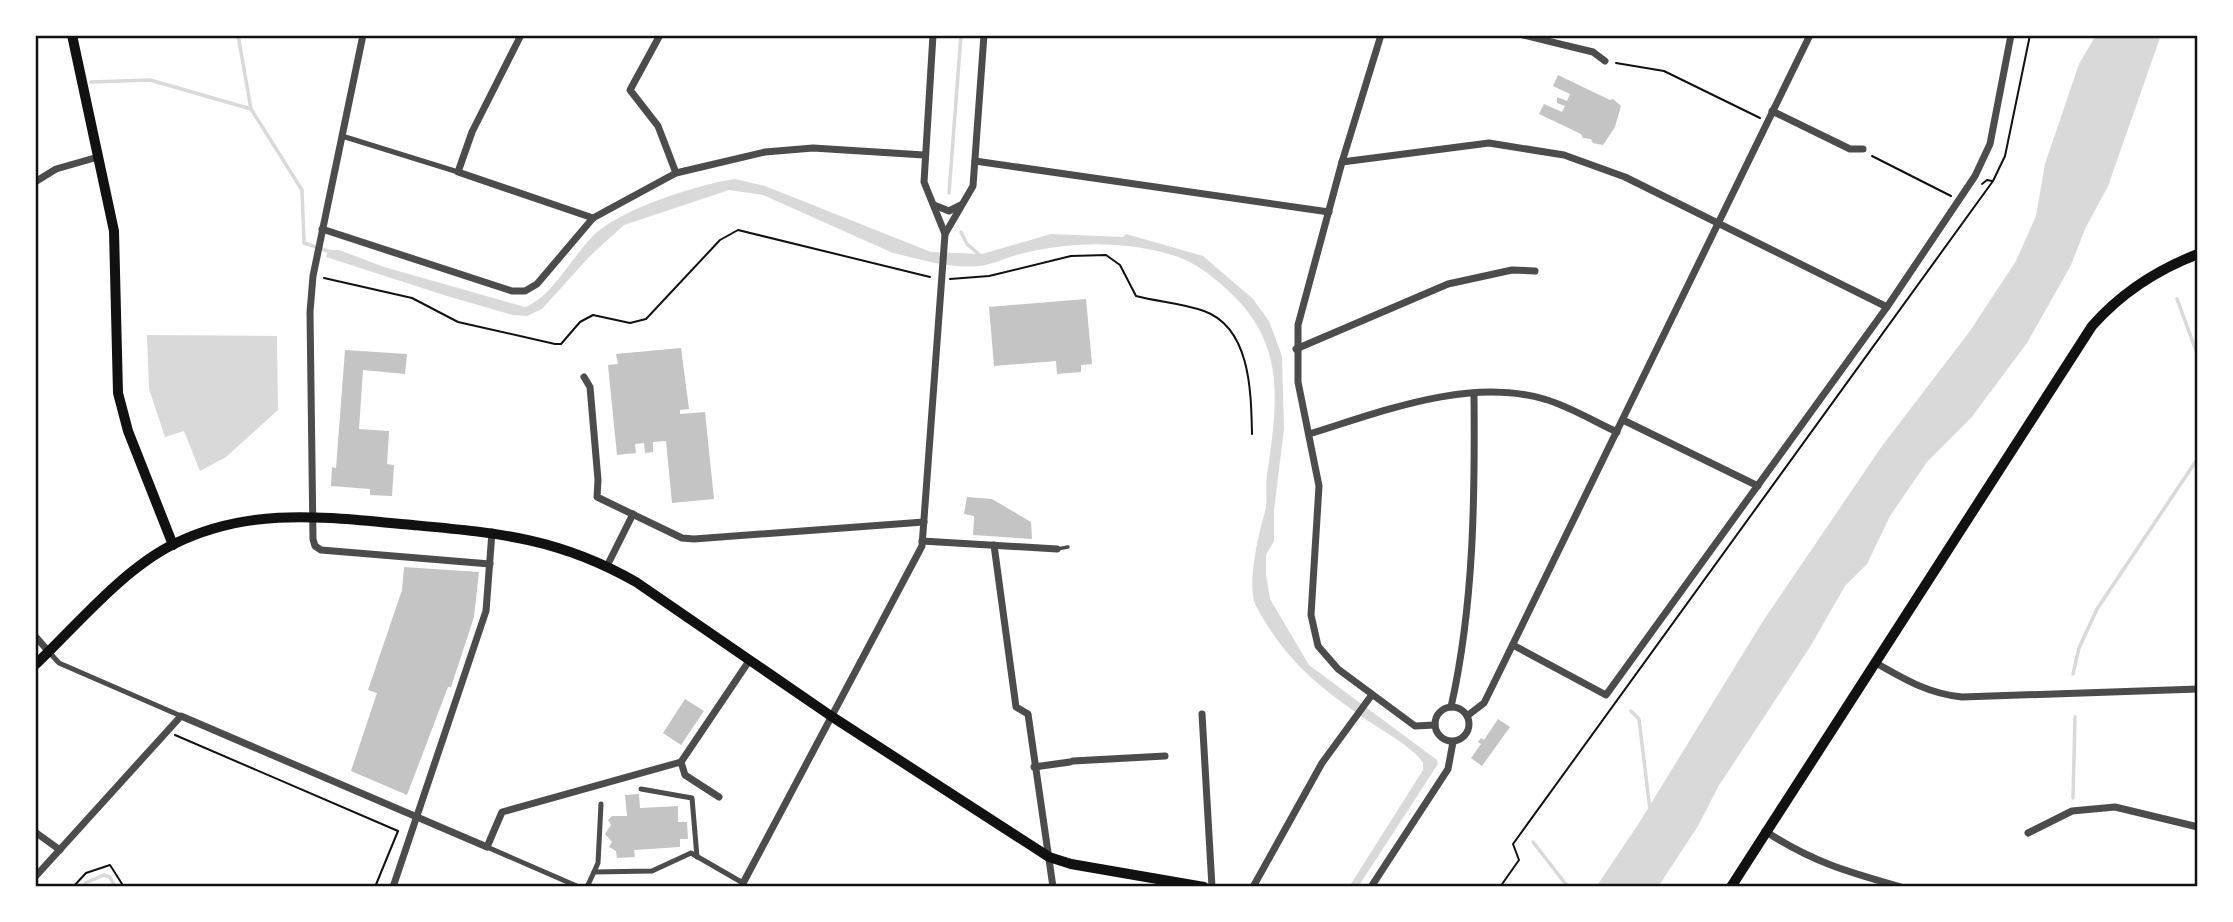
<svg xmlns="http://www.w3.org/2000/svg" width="2233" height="922" font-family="'IBM Plex Sans',sans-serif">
<rect width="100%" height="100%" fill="#fff"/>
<g fill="#d9d9d9">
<polygon points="2096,35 2161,35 2108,186 2085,229 2071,265 2027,343 1971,418 1927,462 1890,516 1867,564 1845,586 1810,647 1718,787 1698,826 1658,887 1596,887 1639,823 1763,621 1882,446 1970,331 2016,261 2036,216 2045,164 2065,105 2079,64"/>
<path d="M 735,179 L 765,186 L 931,252 L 982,254 L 1051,234 L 1123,237 L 1126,234 L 1203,256 L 1253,299 L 1269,321 L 1282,356 L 1284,429 L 1274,510 L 1274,541 L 1266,555 L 1266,574 L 1270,599 L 1309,665 L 1437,760 L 1438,764 L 1358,887 L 1349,887 L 1423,770 L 1423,763 C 1415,748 1379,729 1364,718 C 1316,685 1284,658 1256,606 C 1246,586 1259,532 1265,512 C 1268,501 1265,487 1267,475 C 1278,399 1287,341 1223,286 C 1206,271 1190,259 1165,253 C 1117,241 1072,242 1024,253 C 1009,256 996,264 979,266 C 949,269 920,259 893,253 L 763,195 L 729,190 L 624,225 L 589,257 L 542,309 L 527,316 L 513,315 L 447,296 L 326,257 L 328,250 L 339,250 L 384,267 L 525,307 C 550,299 573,256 592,237 C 617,210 699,184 735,179 Z"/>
<polygon points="147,335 277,336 278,410 226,457 200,471 184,431 165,437 149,389"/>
</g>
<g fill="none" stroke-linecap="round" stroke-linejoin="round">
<g stroke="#d9d9d9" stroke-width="3.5">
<polyline points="238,35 251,109"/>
<polyline points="91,82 150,80 251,109 302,190 304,243 331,252"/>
<polyline points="949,193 961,35"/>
<polyline points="961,232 967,244 982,257"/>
<polyline points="2177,299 2198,356"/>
<polyline points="2073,674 2079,648 2097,609 2198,458"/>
<polyline points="1631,711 1639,719 1650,810"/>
<polyline points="2073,798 2075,717"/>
<polyline points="1533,842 1568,887"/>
<polyline points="85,883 104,875 110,877 115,887"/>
</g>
</g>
<g fill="#c4c4c4">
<polygon points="1558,75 1610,100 1613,99 1621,106 1615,127 1603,145 1593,143 1591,139 1583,138 1581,134 1539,114 1544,104 1562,112 1565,106 1557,103 1557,97 1567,101 1570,94 1553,86"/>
<polygon points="1086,299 1092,364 1081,365 1081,372 1057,374 1056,361 994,366 989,307"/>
<polygon points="681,348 689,409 680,410 680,414 705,412 714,499 672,503 666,441 653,442 653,452 645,453 644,443 635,444 636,453 617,455 608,365 618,364 616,354"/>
<polygon points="345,350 407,354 405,374 363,370 359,429 389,431 387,464 394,465 392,496 370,495 370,489 331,486 332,467 336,468"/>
<polygon points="967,497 992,499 1031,522 1032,539 973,535 974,516 964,514"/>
<polygon points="404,567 479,572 474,617 451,687 448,687 407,795 351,771 377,693 368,690 402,590"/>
<polygon points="685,699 704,711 681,745 663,733"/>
<polygon points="1498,719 1510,727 1482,766 1471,758 1481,744 1478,742 1481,738 1484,740"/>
<polygon points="639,794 640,808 678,806 678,822 687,822 688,839 680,839 680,847 634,850 635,857 617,858 616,851 609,847 612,842 605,834 611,825 608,820 612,816 627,816 625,795"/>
</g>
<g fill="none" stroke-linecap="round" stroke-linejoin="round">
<g stroke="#111" stroke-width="2">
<polyline points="1616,63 1664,71 1760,118"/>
<polyline points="1872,156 1951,196"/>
<polyline points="1982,184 1987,180 1992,181"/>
<polyline points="324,278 412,298 458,322 555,344 561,344 580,322 593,315 630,323 646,319 720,240 738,230 930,277"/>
<path d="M 950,279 L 989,276 L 1071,256 L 1106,255 L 1120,265 L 1136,296 C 1159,302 1182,303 1204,311 C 1251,328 1251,393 1252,434"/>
<polyline points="175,735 398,831 375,887"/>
<polyline points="73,887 86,873 110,865 124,887"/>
<polyline points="1500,887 1519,860 1513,844 1993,181 2005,156 2030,35"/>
</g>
<polyline stroke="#4c4c4c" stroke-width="3.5" points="1057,549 1068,547"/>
<g stroke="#4c4c4c" stroke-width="5">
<polyline points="342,136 458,172"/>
<polyline points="49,652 59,663 181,716"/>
<polyline points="641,789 692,798 697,857"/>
<polyline points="487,847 579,887"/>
<polyline points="594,872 598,863 601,804"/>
<polyline points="587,887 594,872 652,871 691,853 743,883"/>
</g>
<g stroke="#4c4c4c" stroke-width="7">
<polyline points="363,35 313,276 310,312 313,539 315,546 321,550 490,564"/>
<polyline points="521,35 472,132 458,172 593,218"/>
<polyline points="660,35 630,90 658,126 676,173"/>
<polyline points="933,35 924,182 945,234"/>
<polyline points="1381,35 1342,162 1298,325 1298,382 1319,486 1311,615 1318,646 1338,669 1415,726 1435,725"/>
<polyline points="1523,35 1593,52 1605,61"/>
<polyline points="1772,111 1850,149 1863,149"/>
<polyline points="975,161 1329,212"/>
<polyline points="1342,162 1489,143 1564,155 1625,177 1887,307"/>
<polyline points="35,182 56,169 98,157"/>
<polyline points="934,205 949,211 961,205"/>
<polyline points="322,229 512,291 525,291 537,284 593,218 676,173 765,152 813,148 924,155"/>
<polyline points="1296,349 1448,284 1512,270 1535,271"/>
<polyline points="584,377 590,387 598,480 597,497 682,538 694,539 924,522"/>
<polyline points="1623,420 1758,486"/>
<path d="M 1309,434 C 1381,412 1468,377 1544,399 C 1569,406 1593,421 1617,432"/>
<polyline points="922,541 1057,549"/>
<polyline points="994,545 1016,707 1028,714 1053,887"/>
<polyline points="607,566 633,514"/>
<polyline points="35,636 49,652"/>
<polyline points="1513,645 1606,695 1887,307 1975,176 1990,144 2011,35"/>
<path d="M 1876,663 C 1904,679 1929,694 1962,697 L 2198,689"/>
<circle cx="1452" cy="724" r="17"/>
<path d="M 1451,707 C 1474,605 1475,497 1474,393"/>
<polyline points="1202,714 1212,887"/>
<polyline points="1467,716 1484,703 1490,691 1810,35"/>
<polyline points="1073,761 1165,756"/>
<polyline points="681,762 685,775 719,797"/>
<polyline points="1034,767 1070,762"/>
<path d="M 1765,831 C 1812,862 1848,872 1901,887"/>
<polyline points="35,832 60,850"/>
<polyline points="2028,833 2072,811 2115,807 2198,827"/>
<polyline points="35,877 181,716 487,847 502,812 681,762 749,661"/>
<polyline points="393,887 486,611 492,532"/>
<polyline points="741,887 922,546 945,234 973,186 984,35"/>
<polyline points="1253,887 1322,763 1371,696"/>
<polyline points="1371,887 1448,769 1453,742"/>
</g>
<g stroke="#111" stroke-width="10">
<polyline points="72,35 114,231 118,393 128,431 173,545"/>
<path d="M 35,665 C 76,626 123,569 174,544 C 253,505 329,518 413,525 C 499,533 559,538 636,582 L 831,716 L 1049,857 L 1071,864 L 1204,887"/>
<path d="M 1731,887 L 2092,326 C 2122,292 2156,270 2198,254"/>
</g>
</g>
<rect width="2233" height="922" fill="none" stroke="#ffffff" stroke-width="74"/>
<rect x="37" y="37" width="2159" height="848" fill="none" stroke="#111" stroke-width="2.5"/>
</svg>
